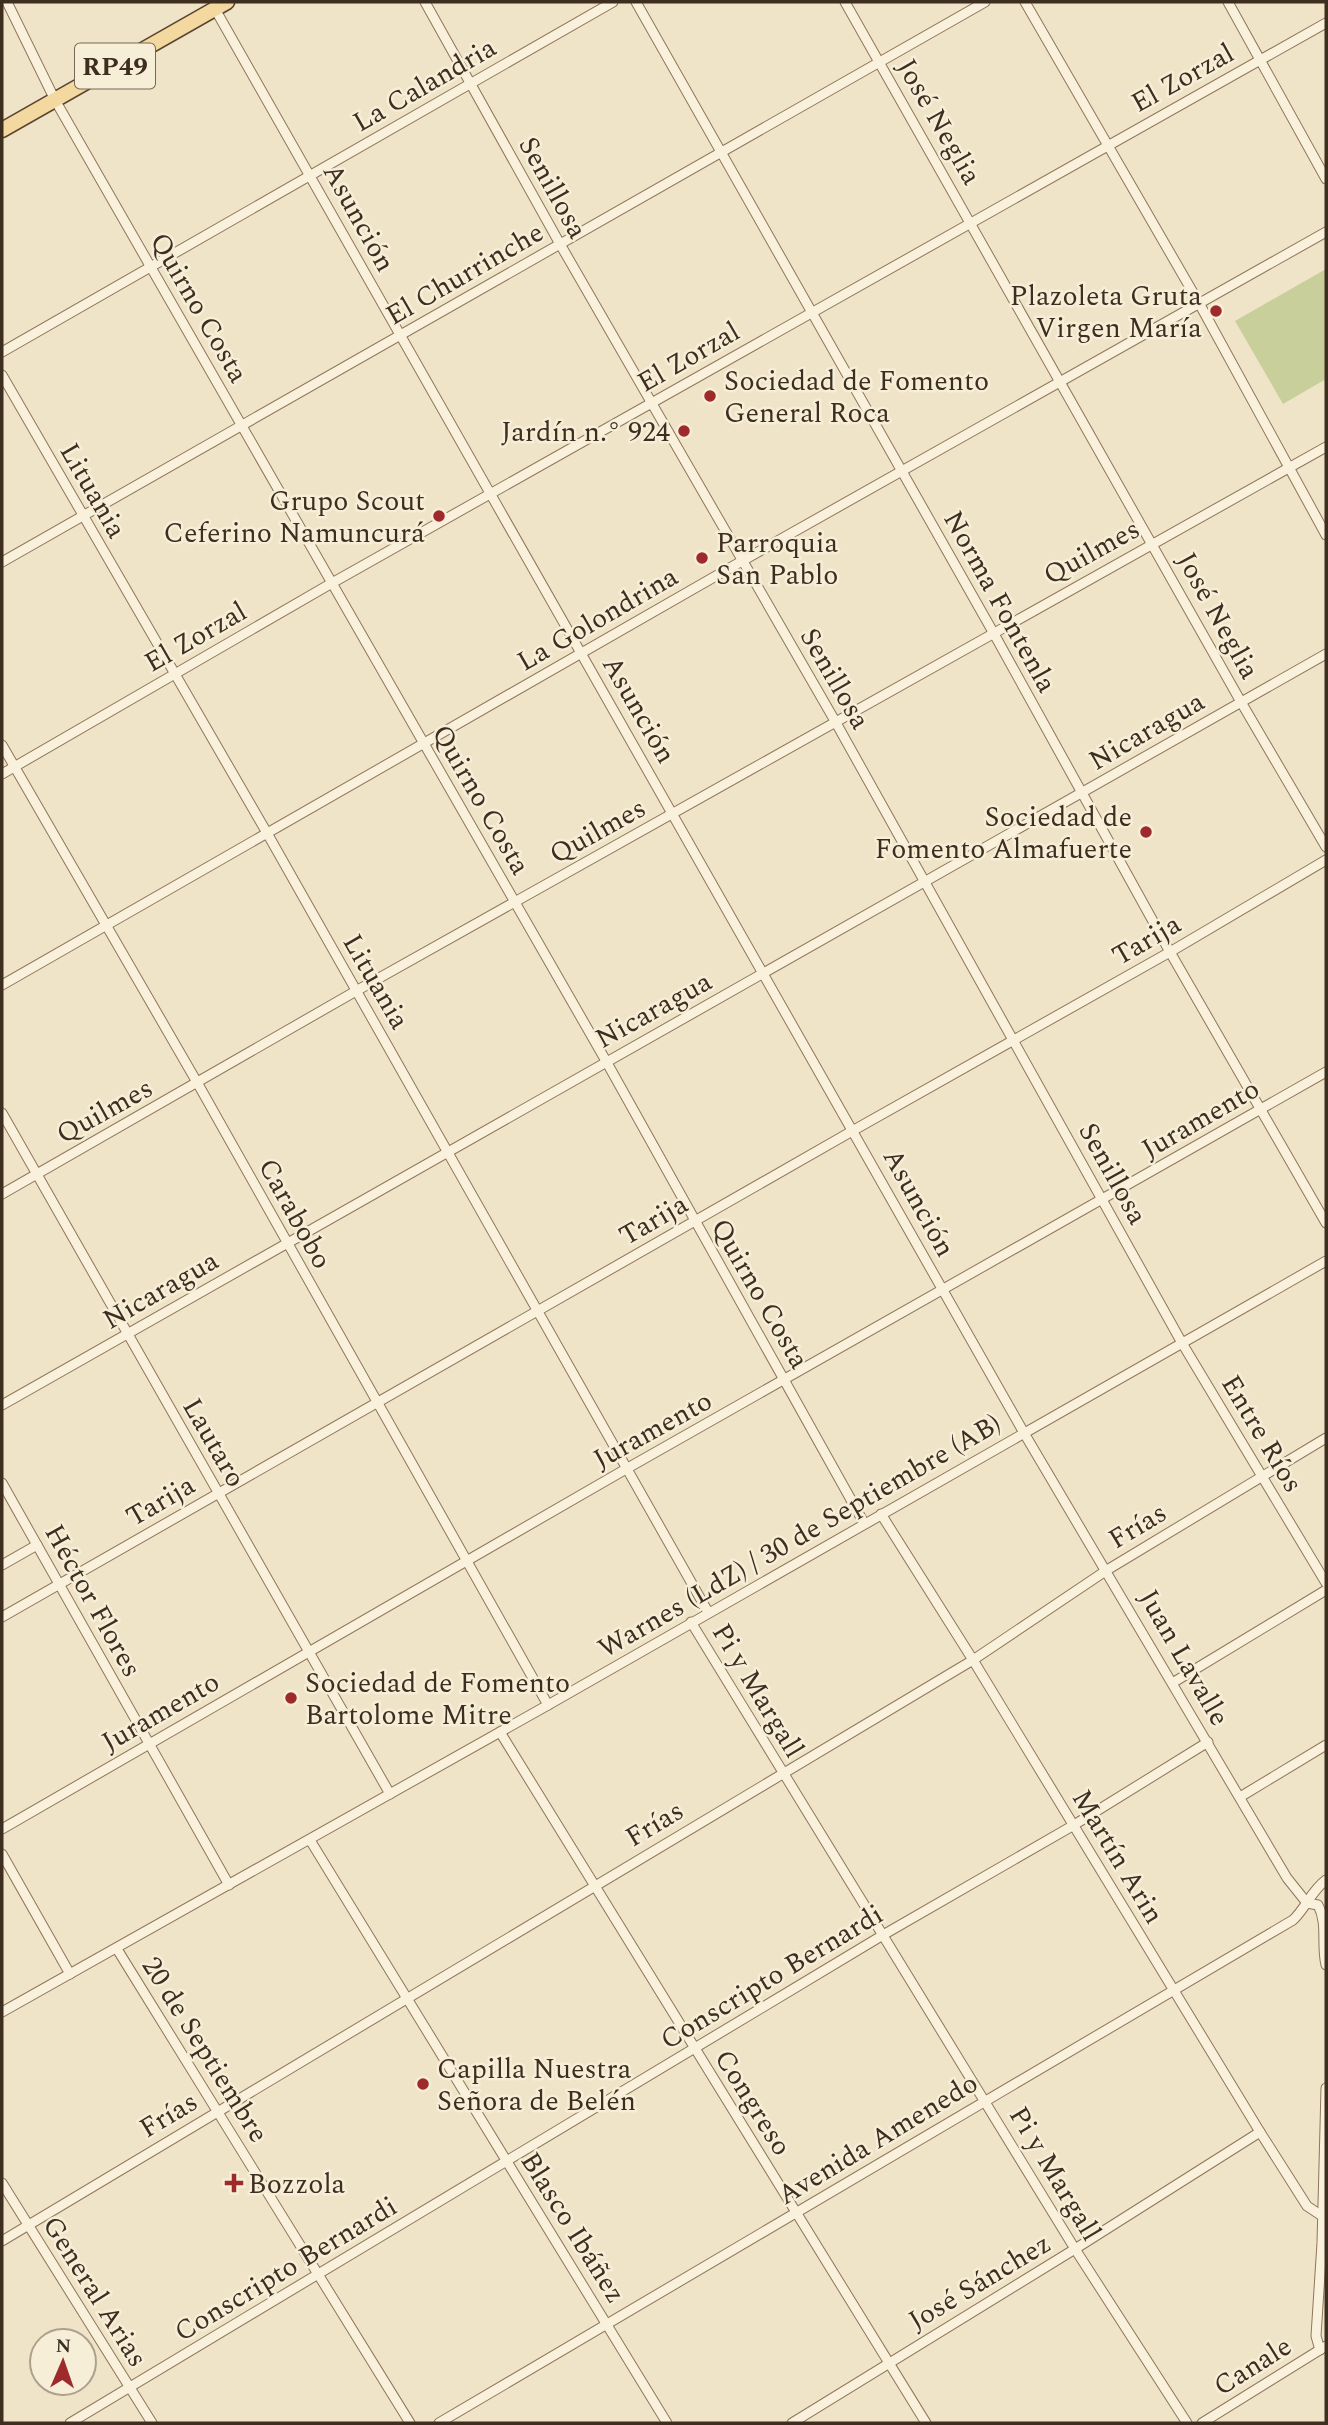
<svg xmlns="http://www.w3.org/2000/svg" width="1328" height="2425" font-family="Spectral,serif">
<rect width="100%" height="100%" fill="#f0e4c8"/>
<polygon fill="#c9cf9b" points="1326,269 1326,379 1283,404 1235,321"/>
<g fill="none" stroke-linecap="round" stroke-linejoin="round">
<g stroke="#8d765c" stroke-width="11">
<g id="minor">
<polyline points="7,2 55,100 606,1061 864,1523"/>
<polyline points="425,2 560,244 835,721 1182,1343 1326,1583"/>
<polyline points="636,2 993,632 1170,952 1326,1223"/>
<polyline points="845,2 1241,702 1326,847"/>
<polyline points="1025,2 1199,303 1326,535"/>
<polyline points="1228,2 1326,179"/>
<path d="M 215,9 L 1024,1433 L 1287,1878 L 1307,1903 L 1318,1905 C 1328,1924 1321,1945 1326,1965"/>
<polyline points="2,352 613,2"/>
<polyline points="2,375 267,833 708,1612"/>
<polyline points="2,562 985,2"/>
<polyline points="2,745 198,1084 548,1705"/>
<polyline points="2,774 332,583 1326,23"/>
<polyline points="2,985 742,561 1326,232"/>
<polyline points="2,1113 390,1794"/>
<polyline points="2,1194 356,991 1326,447"/>
<polyline points="2,1405 1326,654"/>
<polyline points="2,1483 229,1885"/>
<polyline points="881,1514 973,1660 1260,2132 1307,2206 1322,2216"/>
<polyline points="2,1565 37,1545"/>
<polyline points="2,1617 854,1130 1170,952 1326,860"/>
<polyline points="691,1622 1075,2249 1187,2423"/>
<polyline points="1174,1682 1326,1590"/>
<polyline points="500,1732 926,2423"/>
<polyline points="1240,1797 1326,1745"/>
<polyline points="2,1829 626,1469 1326,1072"/>
<polyline points="310,1840 667,2423"/>
<polyline points="2,1854 70,1974"/>
<polyline points="117,1949 410,2423"/>
<polyline points="2,2012 548,1705 1326,1261"/>
<polyline points="2,2183 152,2423"/>
<polyline points="2,2241 973,1660 1107,1570 1326,1438"/>
<polyline points="1320,2350 1316,2336 1322,2243 1326,2088"/>
<polyline points="70,2423 883,1935 1074,1825 1208,1742"/>
<path d="M 439,2423 L 1293,1920 C 1306,1908 1311,1891 1326,1880"/>
<polyline points="792,2423 1075,2249 1260,2132"/>
<polyline points="1202,2423 1326,2346"/>
</g>
</g>
<g stroke="#5b4430" stroke-width="17">
<polyline id="primary" points="2,130 227,2"/>
</g>
<use href="#minor" stroke="#faf1dc" stroke-width="9"/>
<use href="#primary" stroke="#f3d9a0" stroke-width="14"/>
</g>
<g fill="#9e2a2b" stroke="#f7eed8" stroke-width="2.5">
<circle cx="1216" cy="311" r="7"/>
<circle cx="710" cy="396" r="7"/>
<circle cx="684" cy="431" r="7"/>
<circle cx="439" cy="516" r="7"/>
<circle cx="702" cy="558" r="7"/>
<circle cx="1146" cy="832" r="7"/>
<circle cx="291" cy="1698" r="7"/>
<circle cx="423" cy="2084" r="7"/>
<path d="M230.5 2172.5h7v7h7v7h-7v7h-7v-7h-7v-7h7z"/>
</g>
<g text-anchor="middle" stroke-width="5" stroke-linejoin="round" paint-order="stroke">
<rect fill="#f7eed8" stroke="#756857" stroke-width="2" x="75" y="43.5" width="80" height="45" rx="5"/>
<g font-size="26" font-weight="bold" fill="#3d2e20">
<text x="115" y="75">RP49</text>
</g>
<g font-size="28" fill="#3d2e20" stroke="#f7eed8">
<text transform="translate(1182 77) rotate(-29)" y="10">El Zorzal</text>
<text transform="translate(424 84) rotate(-30)" y="10">La Calandria</text>
<text transform="translate(940 121) rotate(60)" y="10">José Neglia</text>
<text transform="translate(554 187) rotate(61)" y="10">Senillosa</text>
<text transform="translate(360 217) rotate(61)" y="10">Asunción</text>
<text transform="translate(464 273) rotate(-30)" y="10">El Churrinche</text>
<text transform="translate(200 307) rotate(60)" y="10">Quirno Costa</text>
<text transform="translate(688 356) rotate(-30)" y="10">El Zorzal</text>
<text transform="translate(94 490) rotate(60)" y="10">Lituania</text>
<text transform="translate(1091 551) rotate(-29)" y="10">Quilmes</text>
<text transform="translate(1001 601) rotate(61)" y="10">Norma Fontenla</text>
<text transform="translate(1219 615) rotate(61)" y="10">José Neglia</text>
<text transform="translate(597 618) rotate(-30)" y="10">La Golondrina</text>
<text transform="translate(195 636) rotate(-30)" y="10">El Zorzal</text>
<text transform="translate(836 678) rotate(60)" y="10">Senillosa</text>
<text transform="translate(640 709) rotate(60)" y="10">Asunción</text>
<text transform="translate(1146 730) rotate(-30)" y="10">Nicaragua</text>
<text transform="translate(482 799) rotate(60)" y="10">Quirno Costa</text>
<text transform="translate(597 830) rotate(-29)" y="10">Quilmes</text>
<text transform="translate(1146 939) rotate(-30)" y="10">Tarija</text>
<text transform="translate(377 981) rotate(60)" y="10">Lituania</text>
<text transform="translate(653 1009) rotate(-29)" y="10">Nicaragua</text>
<text transform="translate(104 1110) rotate(-29)" y="10">Quilmes</text>
<text transform="translate(1200 1118) rotate(-30)" y="10">Juramento</text>
<text transform="translate(1114 1173) rotate(61)" y="10">Senillosa</text>
<text transform="translate(920 1202) rotate(61)" y="10">Asunción</text>
<text transform="translate(296 1213) rotate(61)" y="10">Carabobo</text>
<text transform="translate(653 1219) rotate(-30)" y="10">Tarija</text>
<text transform="translate(160 1289) rotate(-30)" y="10">Nicaragua</text>
<text transform="translate(761 1293) rotate(60)" y="10">Quirno Costa</text>
<text transform="translate(652 1429) rotate(-29)" y="10">Juramento</text>
<text transform="translate(1263 1433) rotate(59)" y="10">Entre Ríos</text>
<text transform="translate(215 1442) rotate(60)" y="10">Lautaro</text>
<text transform="translate(160 1500) rotate(-30)" y="10">Tarija</text>
<text transform="translate(1137 1525) rotate(-31)" y="10">Frías</text>
<text transform="translate(799 1535) rotate(-30)" y="10">Warnes (LdZ) / 30 de Septiembre (AB)</text>
<text transform="translate(94 1600) rotate(61)" y="10">Héctor Flores</text>
<text transform="translate(1185 1657) rotate(60)" y="10">Juan Lavalle</text>
<text transform="translate(759 1690) rotate(59)" y="10">Pi y Margall</text>
<text transform="translate(160 1711) rotate(-30)" y="10">Juramento</text>
<text transform="translate(654 1823) rotate(-31)" y="10">Frías</text>
<text transform="translate(1119 1856) rotate(59)" y="10">Martín Arin</text>
<text transform="translate(771 1976) rotate(-31)" y="10">Conscripto Bernardi</text>
<text transform="translate(206 2049) rotate(58)" y="10">20 de Septiembre</text>
<text transform="translate(754 2102) rotate(58)" y="10">Congreso</text>
<text transform="translate(168 2114) rotate(-31)" y="10">Frías</text>
<text transform="translate(877 2138) rotate(-31)" y="10">Avenida Amenedo</text>
<text transform="translate(1056 2173) rotate(59)" y="10">Pi y Margall</text>
<text transform="translate(574 2227) rotate(58)" y="10">Blasco Ibáñez</text>
<text transform="translate(285 2268) rotate(-31)" y="10">Conscripto Bernardi</text>
<text transform="translate(979 2281) rotate(-31)" y="10">José Sánchez</text>
<text transform="translate(96 2291) rotate(58)" y="10">General Arias</text>
<text transform="translate(1252 2365) rotate(-32)" y="10">Canale</text>
</g>
<g font-size="28" fill="#3d2e20" stroke="#f7eed8" text-anchor="start">
<text x="1202" y="305" text-anchor="end">Plazoleta Gruta<tspan x="1202" dy="32">Virgen María</tspan></text>
<text x="724" y="390">Sociedad de Fomento<tspan x="724" dy="32">General Roca</tspan></text>
<text x="670" y="441" text-anchor="end">Jardín n.° 924</text>
<text x="425" y="510" text-anchor="end">Grupo Scout<tspan x="425" dy="32">Ceferino Namuncurá</tspan></text>
<text x="716" y="552">Parroquia<tspan x="716" dy="32">San Pablo</tspan></text>
<text x="1132" y="826" text-anchor="end">Sociedad de<tspan x="1132" dy="32">Fomento Almafuerte</tspan></text>
<text x="305" y="1692">Sociedad de Fomento<tspan x="305" dy="32">Bartolome Mitre</tspan></text>
<text x="437" y="2078">Capilla Nuestra<tspan x="437" dy="32">Señora de Belén</tspan></text>
<text x="248" y="2193">Bozzola</text>
</g>
</g>
<rect width="1328" height="2425" fill="none" stroke="#3d2e20" stroke-width="7"/>
<g transform="translate(63 2362) rotate(2)"><circle r="33" fill="#f7eed8" stroke="#ada18e" stroke-width="2"/>
<path d="M0-5L12 26L0 18L-12 26Z" fill="#9e2a2b"/>
<text y="-10" font-size="19" font-weight="bold" text-anchor="middle" fill="#3d2e20">N</text>
</g>
</svg>
